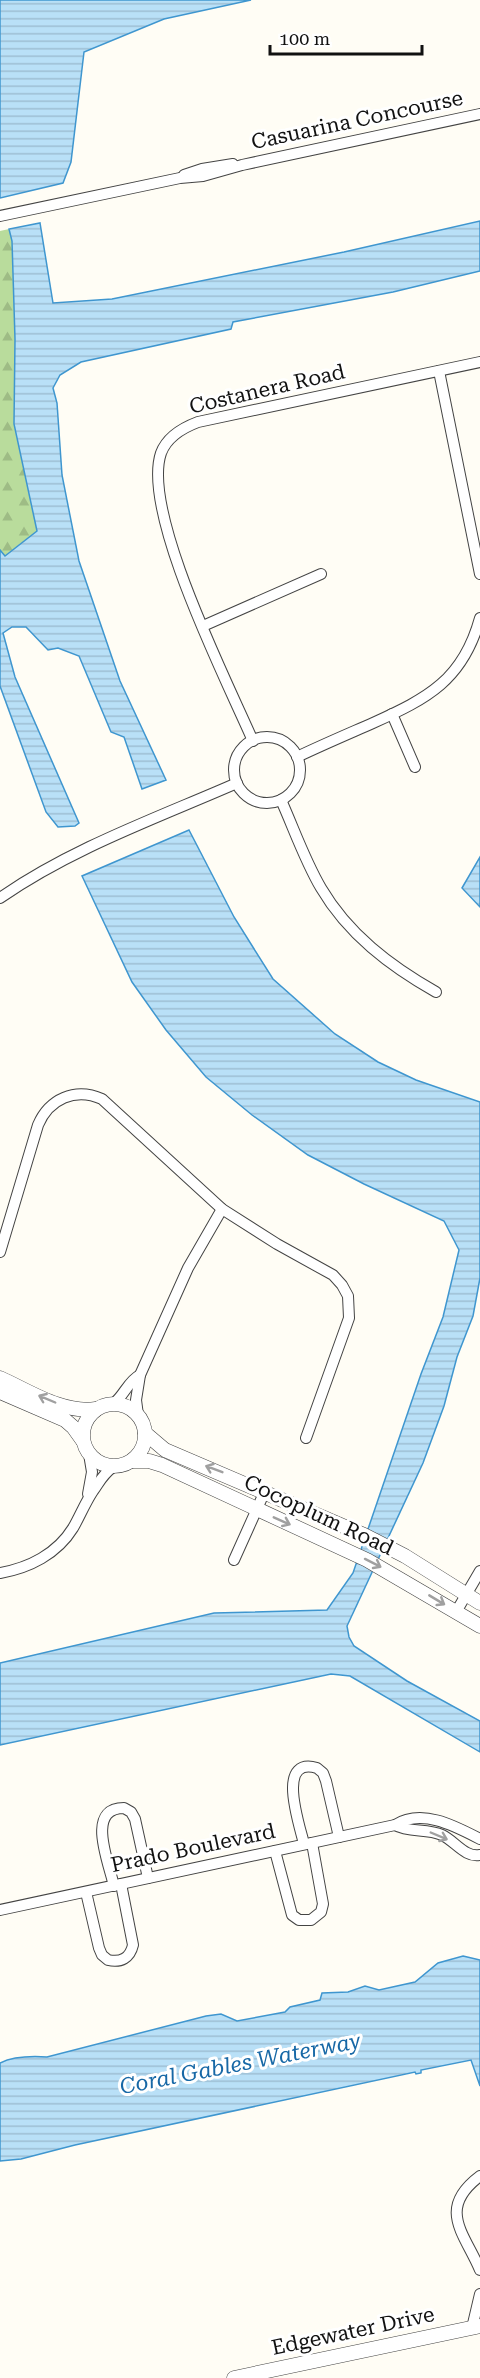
<svg xmlns="http://www.w3.org/2000/svg" width="480" height="2378" font-family="'Roboto Serif',serif">
<defs>
<pattern id="forest-firs" width="22" height="20" patternUnits="userSpaceOnUse" patternTransform="scale(1.5)"><rect width="22" height="20" fill="#b9dc9c"/><path d="M5 1l3.5 6h-7zM16 11l3.5 6h-7z" fill="#9ebc85"/></pattern>
<pattern id="water-rules" width="6" height="5" patternUnits="userSpaceOnUse" patternTransform="scale(1.5)"><rect width="6" height="5" fill="#b9e0f7"/><path d="M0 2.5h6" fill="none" stroke="#9ebfd3"/></pattern>
</defs>
<rect width="100%" height="100%" fill="#fffdf5"/>
<polygon fill="url(#forest-firs)" points="9,229 12,241 15,339 14,424 37,531 5,556 0,550 0,231"/>
<g fill="url(#water-rules)" stroke="#3f96cf" stroke-width="1.5">
<polygon points="0,0 251,0 164,19 84,52 71,162 63,183 0,198"/>
<polygon points="480,221 480,271 393,292 233,322 231,329 81,362 60,375 53,388 57,403 62,475 79,561 120,681 166,780 142,789 124,737 111,732 79,656 58,648 48,650 26,627 12,627 3,633 15,677 79,823 75,826 58,827 46,812 0,686 0,550 5,556 37,531 14,424 15,339 12,241 9,229 40,223 53,303 112,299 344,252"/>
<polygon points="189,830 234,917 273,979 335,1034 378,1062 416,1080 480,1102 480,1278 473,1316 457,1357 444,1406 423,1463 347,1626 349,1637 354,1646 407,1681 480,1721 480,1752 350,1676 331,1674 0,1745 0,1663 214,1613 327,1610 353,1573 421,1374 443,1317 459,1250 444,1221 364,1184 308,1155 252,1115 206,1077 166,1030 132,982 82,876"/>
<polygon points="480,857 480,907 462,888"/>
<path d="M 463,1956 L 480,1960 L 480,2086 L 471,2060 L 421,2070 L 421,2073 L 416,2074 L 415,2072 L 75,2145 L 21,2159 L 0,2161 L 0,2063 C 14,2056 32,2056 47,2057 L 206,2016 L 221,2014 L 237,2021 L 285,2012 L 290,2007 L 320,2000 L 322,1993 L 348,1992 L 365,1986 L 379,1990 L 415,1982 L 438,1963 Z"/>
</g>
<g fill="none" stroke-linecap="round" stroke-linejoin="round">
<g stroke="#444" stroke-width="12">
<g id="minor">
<polyline points="184,175 202,169 233,164"/>
<polyline points="0,216 180,178 203,176 242,165 480,114"/>
<polyline points="439,371 480,574"/>
<polyline points="203,626 321,574"/>
<polyline points="392,714 415,767"/>
<circle cx="267" cy="770" r="33"/>
<path d="M 253,741 C 227,681 141,512 161,453 C 167,437 182,428 198,422 L 480,362"/>
<path d="M 297,757 C 322,745 348,734 373,723 C 428,698 463,680 480,618"/>
<path d="M 281,800 C 294,829 305,861 321,888 C 348,934 390,966 436,992"/>
<path d="M 0,898 C 72,848 157,818 237,783"/>
<path d="M 0,1252 L 38,1125 C 49,1099 75,1087 102,1099 L 222,1209 L 277,1244 L 333,1275 L 342,1285 L 348,1296 L 349,1318 L 306,1438"/>
<path d="M 113,1404 C 124,1396 128,1381 140,1375"/>
<polyline points="138,1415 136,1400 140,1375 188,1268 222,1209"/>
<polyline points="88,1494 92,1472 89,1454"/>
<polyline points="234,1560 265,1491"/>
<path d="M 0,1573 C 29,1568 57,1554 73,1528 C 80,1516 85,1503 93,1491 C 100,1481 103,1474 113,1467"/>
<polyline points="456,1612 480,1571"/>
<path d="M 395,1825 C 409,1833 427,1828 442,1835 C 455,1841 465,1858 480,1855"/>
<path d="M 304,1844 C 300,1826 275,1756 317,1768 L 323,1773 L 326,1781 L 339,1837"/>
<polyline points="275,1851 292,1915 299,1920 311,1920 321,1912 323,1904 312,1843"/>
<path d="M 114,1886 C 109,1863 85,1808 124,1808 L 131,1812 L 135,1819 L 148,1878"/>
<path d="M 86,1892 L 99,1948 L 102,1955 L 108,1960 C 121,1963 130,1958 133,1945 L 121,1884"/>
<path d="M 0,1910 L 395,1825 C 422,1808 455,1826 480,1839"/>
<path d="M 480,2176 C 436,2209 465,2234 480,2270"/>
<polyline points="472,2328 480,2294"/>
</g>
</g>
<g stroke="#444" stroke-width="15">
<g id="tertiary">
<path d="M 0,1378 C 29,1391 63,1414 96,1409"/>
<polyline points="0,1392 65,1420 73,1427 83,1441"/>
<circle cx="114" cy="1435" r="31"/>
<polyline points="145,1433 165,1450 364,1535 405,1556 480,1603"/>
<polyline points="132,1461 149,1461 162,1465 367,1560 480,1626"/>
<polyline points="234,2378 480,2326"/>
</g>
</g>
<use href="#minor" stroke="#fff" stroke-width="10"/>
<use href="#tertiary" stroke="#fff" stroke-width="14"/>
</g>
<defs><path id="oneway-shaft" d="M-6 0H5M1.5-3L5.5 0L1.5 3" fill="none" stroke-width="1.6" stroke-linecap="round" stroke-linejoin="round" transform="scale(1.5)"/></defs>
<g stroke="#a0a0a0">
<use href="#oneway-shaft" transform="translate(47 1399) rotate(-157)"/>
<use href="#oneway-shaft" transform="translate(214 1469) rotate(-159)"/>
<use href="#oneway-shaft" transform="translate(282 1521) rotate(24)"/>
<use href="#oneway-shaft" transform="translate(373 1563) rotate(27)"/>
<use href="#oneway-shaft" transform="translate(437 1600) rotate(31)"/>
<use href="#oneway-shaft" transform="translate(439 1836) rotate(23)"/>
</g>
<g text-anchor="middle" stroke-width="6" stroke-linejoin="round" paint-order="stroke">
<g font-size="21" fill="#111" stroke="#fff">
<text transform="translate(357 120) rotate(-12)" y="7">Casuarina Concourse</text>
<text transform="translate(267 389) rotate(-13)" y="7">Costanera Road</text>
<text transform="translate(319 1515) rotate(25)" y="7">Cocoplum Road</text>
<text transform="translate(193 1848) rotate(-12)" y="7">Prado Boulevard</text>
<text transform="translate(353 2331) rotate(-12)" y="7">Edgewater Drive</text>
</g>
<g font-size="22" font-style="italic" fill="#1768a6" stroke="#fff">
<text transform="translate(240 2063) rotate(-11)" y="8">Coral Gables Waterway</text>
</g>
</g>
<path d="M270 45v9h152v-9" fill="none" stroke="#111111" stroke-width="3"/>
<text x="279" y="45" font-size="18" fill="#111111" stroke="#ffffff" stroke-width="4.5" paint-order="stroke">100 m</text>
</svg>
